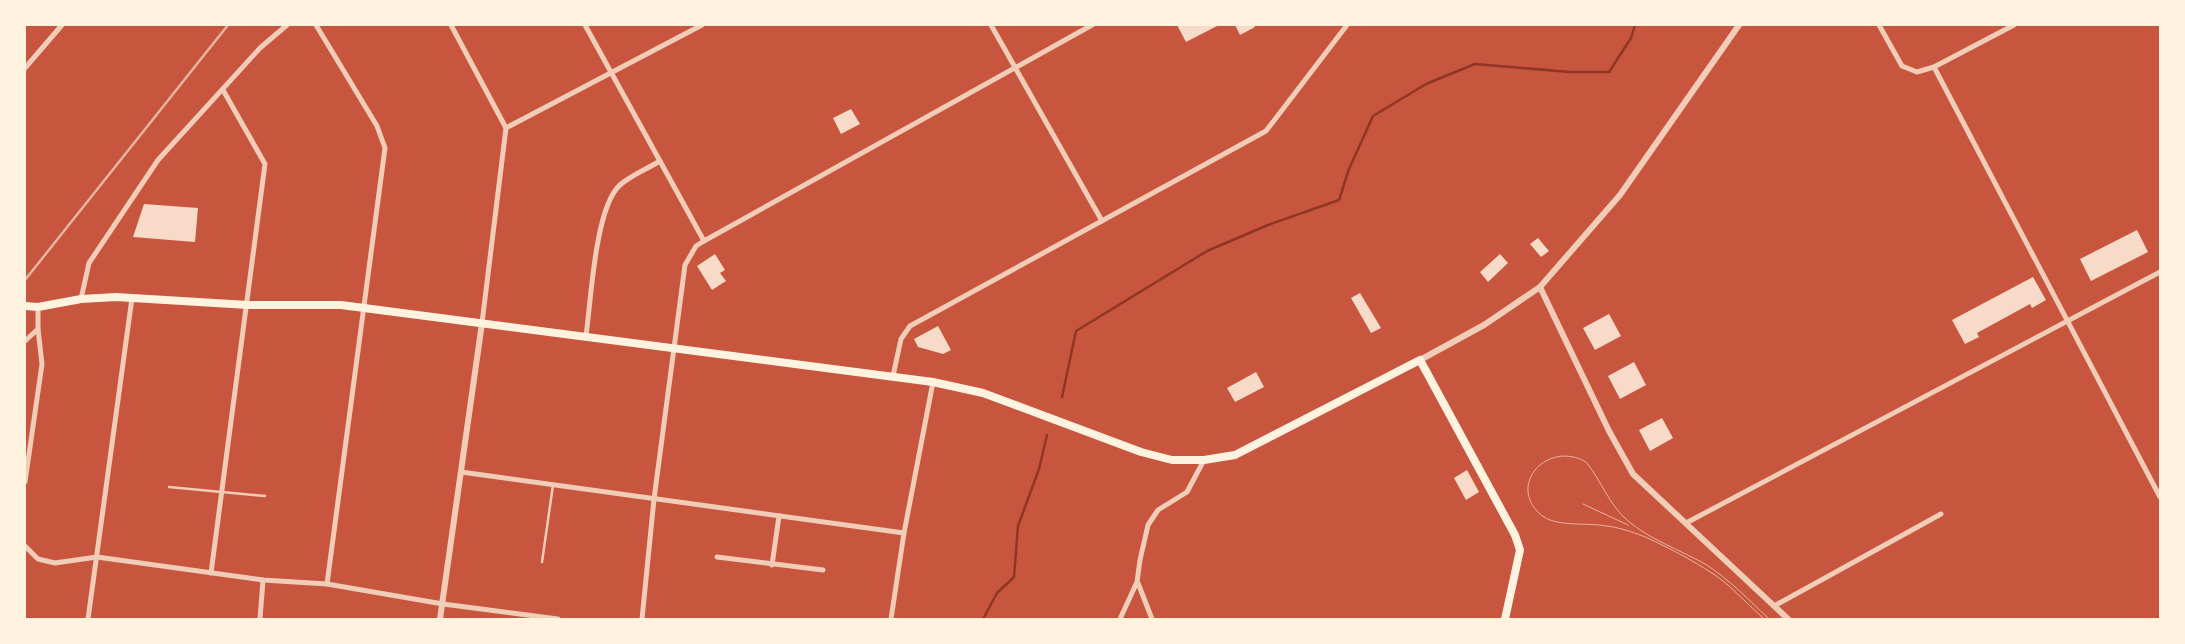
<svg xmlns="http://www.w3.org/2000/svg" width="2185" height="644" font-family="'DejaVu Sans',sans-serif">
<rect width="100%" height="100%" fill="#c8553d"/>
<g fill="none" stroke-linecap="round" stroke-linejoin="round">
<g stroke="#8f3625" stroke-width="2.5">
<polyline points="1062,397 1076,331 1207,251 1268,225 1339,200 1349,169 1373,116 1426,84 1475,64 1570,72 1609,72 1631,38 1635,25"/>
<polyline points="983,619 997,593 1014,577 1018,526 1039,469 1047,435"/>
</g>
</g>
<g fill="#f7dbc8">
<polygon points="1177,25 1219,25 1186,42"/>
<polygon points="1235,25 1254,25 1255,27 1240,35"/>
<polygon points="851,109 860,124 841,134 833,118"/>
<polygon points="144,204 198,208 195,242 133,237"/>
<polygon points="2137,230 2148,252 2091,281 2080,259"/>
<polygon points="1538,238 1549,251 1541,257 1530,244"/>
<polygon points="715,254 725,270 720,273 726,281 712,290 697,266"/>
<polygon points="1500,254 1508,263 1488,282 1480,272"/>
<polygon points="2033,277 2046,300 2032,308 2030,304 1977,333 1979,337 1965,344 1952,320"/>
<polygon points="1360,293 1381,328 1371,333 1351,298"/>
<polygon points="1609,314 1621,336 1595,350 1583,328"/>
<polygon points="938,326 951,350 943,354 918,347 914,339"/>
<polygon points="1634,362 1646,385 1620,399 1608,376"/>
<polygon points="1256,372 1264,387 1235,402 1227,388"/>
<polygon points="1662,418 1673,438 1650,451 1639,430"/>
<polygon points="1467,470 1479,492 1466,500 1454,478"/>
</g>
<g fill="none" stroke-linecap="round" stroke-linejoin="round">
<g stroke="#f1ccb7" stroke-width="2.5">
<polyline points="169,487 265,496"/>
<polyline points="542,562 553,485"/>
</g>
<g stroke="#f1ccb7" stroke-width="5">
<polyline points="316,25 377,126 385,148 327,584"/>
<polyline points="451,25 506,128"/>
<polyline points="585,25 704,241"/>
<polyline points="991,25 1102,221"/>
<polyline points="1879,25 1902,66 1917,72 1934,67 2014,25"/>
<polyline points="1934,67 2160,497"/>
<polyline points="25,68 62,25"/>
<polyline points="81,299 89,263 158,160 260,48 287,25"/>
<polyline points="482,323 506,128 702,25"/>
<path d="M 586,336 C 591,301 595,207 620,185 C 631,175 647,169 660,161"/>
<polyline points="25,341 38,329 38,307"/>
<polyline points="893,376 901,339 910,326 1266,131 1347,25"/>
<polyline points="461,472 904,533"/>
<polyline points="25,482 42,364 38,329"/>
<polyline points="1686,523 2160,272"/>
<polyline points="25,546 38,559 55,563 97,557 263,580 327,584 443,604 558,619"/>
<polyline points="717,557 823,570"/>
<polyline points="772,565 779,516"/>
<polyline points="211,573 265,164 223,90"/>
<polyline points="1138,583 1152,619"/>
<polyline points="1774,606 1941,514"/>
<polyline points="88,619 132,298"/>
<polyline points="260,619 263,580"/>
<polyline points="642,619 654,499 685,265 696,246 704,241 1092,25"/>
<polyline points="891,619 904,533 933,382"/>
<polyline points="1120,619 1137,582 1140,560 1148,525 1158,510 1187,492 1204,460"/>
</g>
<g stroke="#f1ccb7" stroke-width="6">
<polyline points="1540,287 1609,431 1633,474 1788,619"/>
<polyline points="1420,360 1484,325 1540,287 1620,195 1739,25"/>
<polyline points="440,619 482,323"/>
</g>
<polyline stroke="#fff3e0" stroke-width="8" points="25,306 38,307 81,299 116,297 248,305 341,305 933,382 983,393 1141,452 1172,460 1204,460 1235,455 1420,360 1515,535 1520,550 1505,619"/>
<g stroke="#e9b49f" stroke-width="1">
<polyline points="1583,504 1628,525"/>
<path d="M 1764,619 C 1752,608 1740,596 1728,585 C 1708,568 1668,547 1643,536 C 1632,532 1618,527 1606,526 C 1587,522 1555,528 1540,514 C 1507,484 1548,440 1586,462 C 1601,480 1609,505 1628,521 C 1651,540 1680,550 1705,564 C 1729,579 1749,600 1769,619"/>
</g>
<polyline stroke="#e9b49f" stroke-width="2.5" points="25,280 228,25"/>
</g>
<rect width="2185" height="644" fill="none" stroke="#fff3e0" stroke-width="52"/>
</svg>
